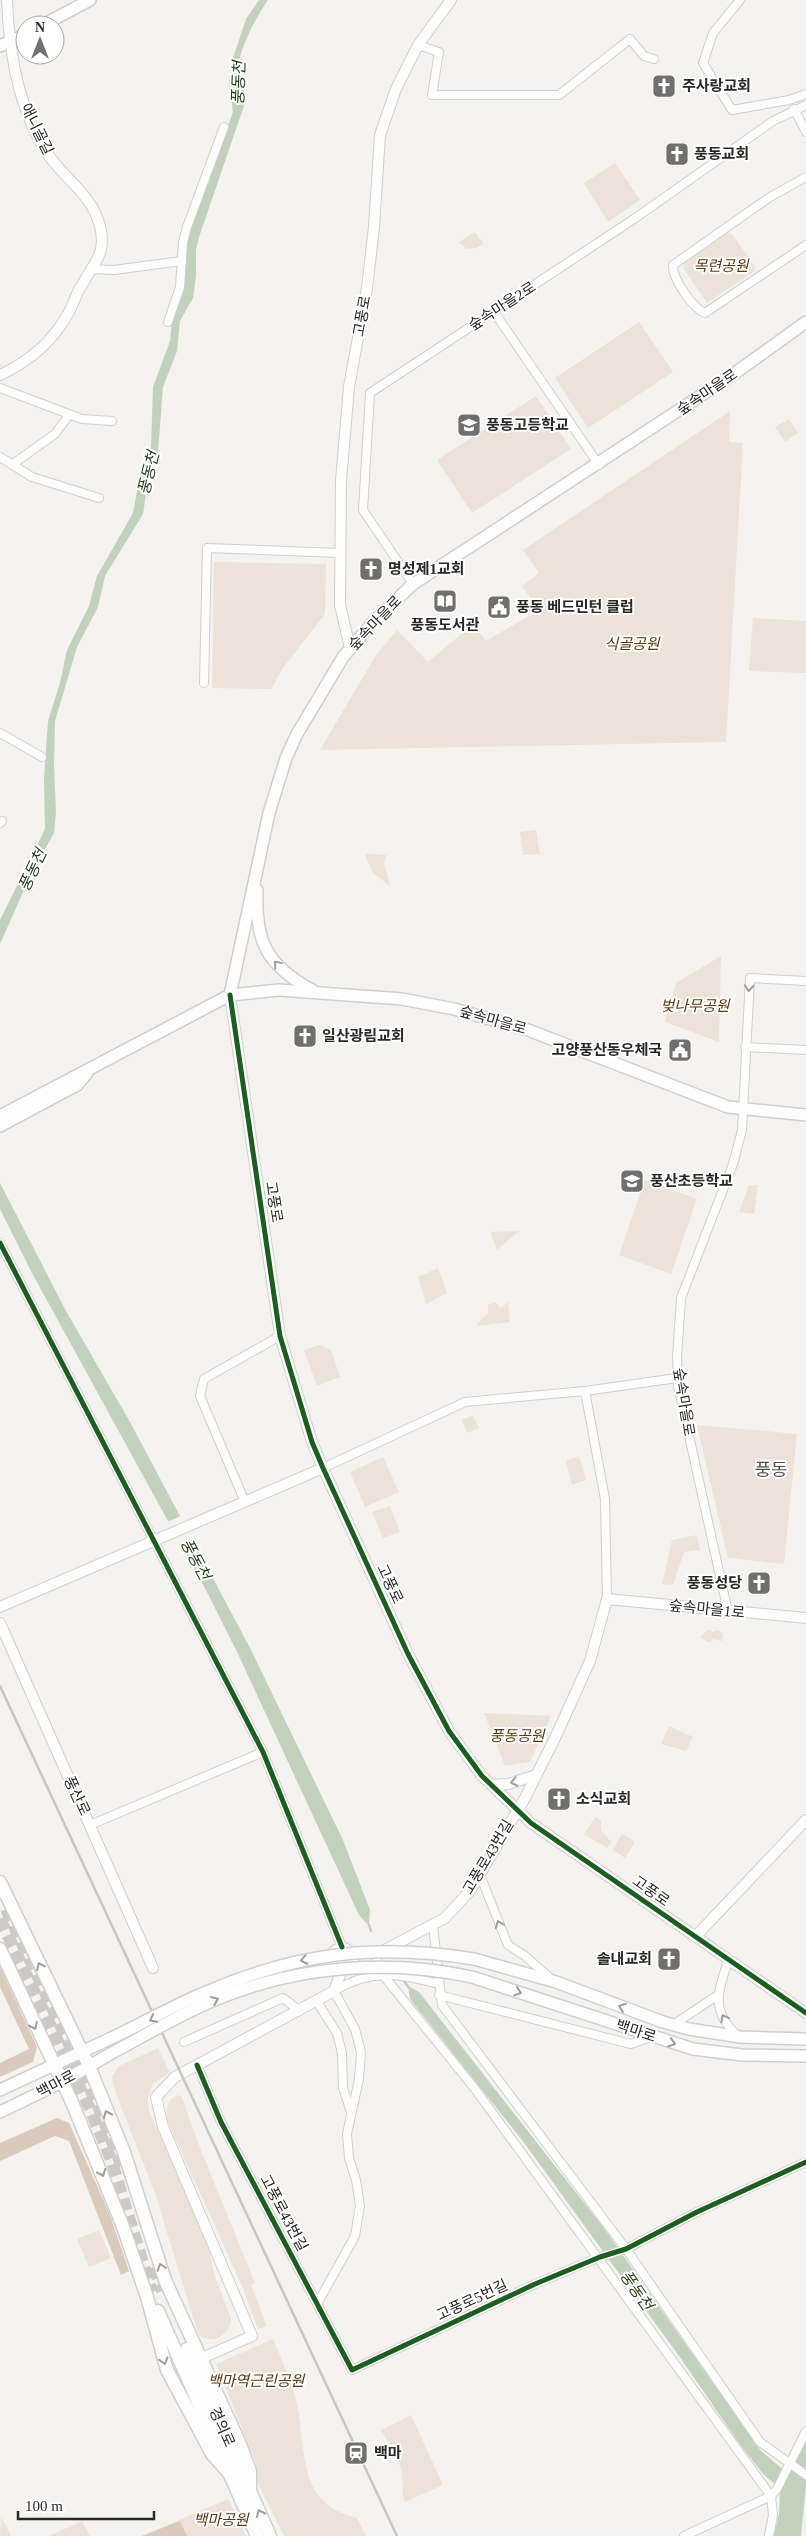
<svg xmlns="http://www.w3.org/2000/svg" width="806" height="2536" font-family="'Times New Roman','Noto Sans KR',serif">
<rect width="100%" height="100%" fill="#f4f3f0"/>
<g fill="#ede2d7">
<polygon points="615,163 640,200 608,222 584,183"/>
<polygon points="475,232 484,244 476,248 467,249 459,242"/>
<polygon points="728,233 733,235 755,267 754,272 707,303 683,268 684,263"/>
<polygon points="639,322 673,372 588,428 555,378"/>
<polygon points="536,396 571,449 472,513 437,460"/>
<polygon points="730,411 729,442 743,443 726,742 320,750 376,655 397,630 428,662 473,624 486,641 539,610 522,586 539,573 523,550"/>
<polygon points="789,419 798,433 785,442 775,427"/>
<polygon points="214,562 326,564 325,614 283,668 271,689 212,688"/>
<polygon points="753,618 806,621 806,673 749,671"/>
<polygon points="536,830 540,854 523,855 520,832"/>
<polygon points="365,854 386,855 384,863 390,886 372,872"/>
<polygon points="721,956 719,1042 665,1022 676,983"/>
<polygon points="645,1180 697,1199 671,1274 619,1255"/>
<polygon points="749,1185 758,1185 754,1214 739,1212"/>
<polygon points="519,1231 497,1250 490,1232"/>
<polygon points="438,1268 447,1293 426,1304 418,1277"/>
<polygon points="495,1302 501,1308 508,1302 510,1322 477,1326 481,1319 488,1314 488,1305"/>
<polygon points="319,1345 331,1350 340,1377 317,1386 304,1350"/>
<polygon points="473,1415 479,1428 467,1433 462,1420"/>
<polygon points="697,1425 797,1434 784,1564 728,1558"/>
<polygon points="579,1456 586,1480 572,1485 566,1461"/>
<polygon points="383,1457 399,1492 365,1507 350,1472"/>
<polygon points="390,1506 400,1532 383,1538 372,1512"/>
<polygon points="697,1535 700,1550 684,1552 673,1585 662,1584 672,1540"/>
<polygon points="708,1630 713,1632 718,1630 723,1634 722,1641 713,1639 709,1643 700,1637"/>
<polygon points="484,1713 551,1716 530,1762 505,1766"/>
<polygon points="669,1726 693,1737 686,1751 661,1744"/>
<polygon points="596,1816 601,1821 601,1830 611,1842 607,1848 584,1834"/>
<polygon points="622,1833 635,1842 625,1858 613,1850"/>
<path d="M 158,2048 L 170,2073 L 153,2083 L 148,2098 L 149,2111 L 208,2244 L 215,2277 L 231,2318 C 231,2331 217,2345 203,2337 C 199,2335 197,2329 195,2324 L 155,2193 L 115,2091 L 112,2077 L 119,2066 Z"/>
<path d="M 178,2095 L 182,2097 L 198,2143 L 255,2283 L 251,2285 L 267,2326 L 258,2329 L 243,2288 L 170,2127 C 165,2115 164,2101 178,2095 Z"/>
<polygon points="99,2230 111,2258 89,2267 77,2239"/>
<path d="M 273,2339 C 281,2359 291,2379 296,2400 C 308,2450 294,2502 357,2518 L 366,2536 L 284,2536 L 256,2480 L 256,2463 L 216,2364 Z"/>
<path d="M 411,2415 L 443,2485 L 405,2502 C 400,2491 405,2478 400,2466 C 396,2453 387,2441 381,2430 Z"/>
<polygon points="228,2499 246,2536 142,2536"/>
<polygon points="1,2515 11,2536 0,2536"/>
<polygon points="82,2521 90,2536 49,2536"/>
</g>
<g fill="#d9cabb">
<polygon points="0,1967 37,2047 33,2062 0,2077 0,2063 29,2049 0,1987"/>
<polygon points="57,2118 69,2123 110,2215 129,2271 121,2275 69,2141 55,2136 0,2161 0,2143"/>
<polygon points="180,2521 187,2536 142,2536"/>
</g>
<g fill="#c2d1bc">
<path d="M 259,0 L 268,0 C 255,18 233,60 237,84 C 238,91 243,98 244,106 L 199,237 L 196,250 L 196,276 L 193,298 L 180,321 L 177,351 L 163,387 L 158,453 L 148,480 L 143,514 L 105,576 L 98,607 L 77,647 L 55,721 L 54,766 L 56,812 L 54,833 L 32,872 L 0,944 L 0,920 L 45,829 L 44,779 L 48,721 L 60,683 L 67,650 L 89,606 L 97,576 L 133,513 L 139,480 L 151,447 L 153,387 L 170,341 L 172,320 L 183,290 L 187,240 L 233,112 L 229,82 L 233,58 L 246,19 Z"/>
<polygon points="0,1183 66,1311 130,1422 250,1648 343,1840 370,1910 369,1926 359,1915 238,1654 208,1594 33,1275 0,1209"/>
<polygon points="408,1986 419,1992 603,2227 761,2451 787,2473 791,2472 806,2442 806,2486 801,2536 774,2536 779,2514 780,2489 763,2474 739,2443 679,2356 525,2144 410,1999"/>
</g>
<polygon fill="#f4f3f0" points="183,1515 196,1539 179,1547 165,1523"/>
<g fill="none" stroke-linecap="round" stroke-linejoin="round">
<g stroke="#c2d1bc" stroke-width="2.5">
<polyline points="369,1925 371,1931"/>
<polyline points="404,1981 409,1988"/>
</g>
<g stroke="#cbcac8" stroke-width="12" stroke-dasharray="12 6" stroke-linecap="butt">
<polyline points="6,1909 98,2106 124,2172"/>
<polyline points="0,1919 90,2109 111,2159 152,2292"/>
<polyline points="154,2267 162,2291"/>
</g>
<g stroke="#d0cfcd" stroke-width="10">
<g id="minor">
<polyline points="740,0 713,33 703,63 732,110 789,100 806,94"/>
<polyline points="418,45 439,52 432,95 559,95 630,39 644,56 654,59"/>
<polyline points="794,109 806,132"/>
<path d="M 806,177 L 770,197 L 673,265 C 672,279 693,308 705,313 L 806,245"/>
<polyline points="91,269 114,270 182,261"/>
<polyline points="494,312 599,465"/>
<polyline points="168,322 180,287 183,242 187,227 224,127"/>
<polyline points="0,388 82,419 112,421"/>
<polyline points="0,457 32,477 99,498"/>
<polyline points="13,464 55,434 69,415"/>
<polyline points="413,584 363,510 370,393 634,219 773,121 806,105"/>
<polyline points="204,683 207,548 339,553"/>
<polyline points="0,733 42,757"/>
<polyline points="0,823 2,821"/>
<polyline points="745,1047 806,1050"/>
<polyline points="0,1243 263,1752 342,1947"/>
<polyline points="323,1468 465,1402 585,1391"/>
<polyline points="245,1502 200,1396 204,1379 280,1336"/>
<polyline points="607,1599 605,1499 585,1391 677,1378"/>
<polyline points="728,1612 678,1386 677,1357 681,1298 733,1164 742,1130 750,978 806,981"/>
<polyline points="90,1825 263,1752"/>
<polyline points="480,1875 508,1945 525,1956 550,1978"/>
<polyline points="433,1926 442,2005 626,2249 760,2442 806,2475"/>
<polyline points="376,1954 379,1970 475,2089 771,2496"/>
<path d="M 728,1961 C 718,1992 710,2011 738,2036"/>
<polyline points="439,1995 631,2044 651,2037"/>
<polyline points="317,2002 337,2033 342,2053 343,2088 351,2112"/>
<polyline points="673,2025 718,1995"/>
<polyline points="184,2042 283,1998 300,2011"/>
<polyline points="197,2065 221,2122 352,2370 535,2284 600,2257 626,2249 697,2212 806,2162"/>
<path d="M 317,2304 L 355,2236 L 360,2206 L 356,2180 L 349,2158 L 347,2134 L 359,2079 L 361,2052 L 355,2029 L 334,1991 C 370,1969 399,1973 438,1984"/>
<polyline points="684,2536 771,2496 777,2489 806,2431"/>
<polyline points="769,2536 773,2515 771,2496"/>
</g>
</g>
<g stroke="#d0cfcd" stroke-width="12">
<g id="tertiary">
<path d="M 0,375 C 30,361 53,342 69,312 C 74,303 76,293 82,285 C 94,262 107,254 100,226 C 92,195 66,180 49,156 C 18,111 9,53 7,0"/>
<polyline points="350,648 340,605 341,480 349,387 367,288 374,227 380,135 396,89 418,45 451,0"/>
<polyline points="230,995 280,1336 312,1442 323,1468 408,1654 449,1731 482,1776 531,1823 806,2013"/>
<polyline points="0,1607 323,1468"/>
<polyline points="0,1623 153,1968"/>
<polyline points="491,1785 508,1784 536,1775"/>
<polyline points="695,1937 806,1820"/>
<circle cx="342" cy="1959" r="11"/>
<polyline points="381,1952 445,1918 470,1891 525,1798 555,1738 590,1661 607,1599 806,1618"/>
<polyline points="200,2359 252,2336 163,2127 156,2097 175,2077 334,1991 342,1970"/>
</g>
</g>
<g stroke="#d0cfcd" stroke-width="14">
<g id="secondary">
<polyline points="43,25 90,0"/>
<polyline points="0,46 25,35"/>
<path d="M 257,890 C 255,941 266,965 312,990"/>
<polyline points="230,995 269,813 286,758 297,734 343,657 372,623 413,584 731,376 806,322"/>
<polyline points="0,1116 230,995 279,990 402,999 454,1009 528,1030 728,1107 806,1115"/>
<polyline points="0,1126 77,1085 87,1073"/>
<polyline points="474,1959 556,1982 663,2022 689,2029 740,2037 806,2039"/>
<polyline points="472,1977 693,2049 742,2055 806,2056"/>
<polyline points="0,2090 105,2041"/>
<polyline points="0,2112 62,2082 110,2054"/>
</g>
</g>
<g stroke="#d0cfcd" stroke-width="15">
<g id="primary">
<polyline points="0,1882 89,2066 124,2152 165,2280 240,2444 250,2471 250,2490"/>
<polyline points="0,1949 71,2100 122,2224 147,2297 167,2370 212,2454 229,2473"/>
<polyline points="158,2311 257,2536"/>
<polyline points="187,2349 270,2536"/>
</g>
</g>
<use href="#minor" stroke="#fdfdfd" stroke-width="8"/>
<use href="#tertiary" stroke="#fdfdfd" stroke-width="10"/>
<use href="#secondary" stroke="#fdfdfd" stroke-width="11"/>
<use href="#primary" stroke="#fdfdfd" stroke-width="12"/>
<polyline stroke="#c6c6c5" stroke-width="2.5" points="0,1686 397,2536"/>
<g stroke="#d0cfcd" stroke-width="14" stroke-linecap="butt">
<g id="secondary-bridge">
<path d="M 105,2041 C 138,2026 170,2007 204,1993 C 296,1953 375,1943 474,1959"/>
<path d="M 110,2054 C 146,2035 183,2012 222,1997 C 300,1966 390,1959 472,1977"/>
</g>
</g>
<use href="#secondary-bridge" stroke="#fdfdfd" stroke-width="11"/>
<g stroke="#fff" stroke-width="8">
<g id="cycleway">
<polyline points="230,995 280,1336 312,1442 323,1468 408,1654 449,1731 482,1776 531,1823 806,2013"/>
<polyline points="0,1243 263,1752 342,1947"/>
<polyline points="197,2065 221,2122 352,2370 535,2284 600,2257 626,2249 697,2212 806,2162"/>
</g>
</g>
<use href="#cycleway" stroke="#1b5e20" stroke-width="5"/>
</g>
<defs><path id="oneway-chevron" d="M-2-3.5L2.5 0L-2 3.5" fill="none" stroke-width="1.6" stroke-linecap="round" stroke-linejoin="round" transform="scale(1.25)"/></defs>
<g stroke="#9d9d9c">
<use href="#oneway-chevron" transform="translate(277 964) rotate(-130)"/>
<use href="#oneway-chevron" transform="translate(749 988) rotate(94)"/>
<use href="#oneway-chevron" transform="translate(514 1782) rotate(168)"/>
<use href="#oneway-chevron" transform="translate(499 1924) rotate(-112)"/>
<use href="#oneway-chevron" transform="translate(304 1960) rotate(168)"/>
<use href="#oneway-chevron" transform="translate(40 1966) rotate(-116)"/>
<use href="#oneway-chevron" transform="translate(518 1992) rotate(18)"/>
<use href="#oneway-chevron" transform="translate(215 2000) rotate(-23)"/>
<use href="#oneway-chevron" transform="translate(622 2007) rotate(-160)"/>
<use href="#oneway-chevron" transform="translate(724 2018) rotate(-119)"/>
<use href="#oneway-chevron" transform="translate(153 2019) rotate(153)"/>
<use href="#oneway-chevron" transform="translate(34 2026) rotate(65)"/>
<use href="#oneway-chevron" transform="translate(672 2043) rotate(17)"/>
<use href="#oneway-chevron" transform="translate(107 2114) rotate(-114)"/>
<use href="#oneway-chevron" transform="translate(102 2173) rotate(68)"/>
<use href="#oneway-chevron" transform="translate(161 2267) rotate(-108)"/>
<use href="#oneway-chevron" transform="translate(164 2361) rotate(75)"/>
<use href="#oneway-chevron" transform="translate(260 2513) rotate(-114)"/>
</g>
<defs>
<g id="church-square" transform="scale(1.25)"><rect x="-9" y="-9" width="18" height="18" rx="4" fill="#6f6f6d" stroke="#fff"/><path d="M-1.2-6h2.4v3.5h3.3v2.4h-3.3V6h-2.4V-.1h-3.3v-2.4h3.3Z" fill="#fff"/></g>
<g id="school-square" transform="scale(1.25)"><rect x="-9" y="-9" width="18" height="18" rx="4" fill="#6f6f6d" stroke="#fff"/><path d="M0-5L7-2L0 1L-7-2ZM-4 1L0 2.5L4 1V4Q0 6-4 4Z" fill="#fff"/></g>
<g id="library-square" transform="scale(1.25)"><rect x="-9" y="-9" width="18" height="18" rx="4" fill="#6f6f6d" stroke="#fff"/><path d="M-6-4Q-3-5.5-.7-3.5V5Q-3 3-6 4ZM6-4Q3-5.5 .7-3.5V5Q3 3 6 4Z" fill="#fff"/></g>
<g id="civic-square" transform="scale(1.25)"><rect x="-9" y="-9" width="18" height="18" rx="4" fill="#6f6f6d" stroke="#fff"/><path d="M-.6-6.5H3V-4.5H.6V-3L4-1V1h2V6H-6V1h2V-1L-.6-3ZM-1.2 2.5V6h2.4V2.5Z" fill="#fff"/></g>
<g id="station-square" transform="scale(1.25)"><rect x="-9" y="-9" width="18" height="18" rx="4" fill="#6f6f6d" stroke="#fff"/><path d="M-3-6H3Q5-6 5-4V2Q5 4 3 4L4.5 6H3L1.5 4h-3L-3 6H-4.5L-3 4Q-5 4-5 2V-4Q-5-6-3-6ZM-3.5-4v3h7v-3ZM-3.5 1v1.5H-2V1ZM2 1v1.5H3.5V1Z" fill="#fff"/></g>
</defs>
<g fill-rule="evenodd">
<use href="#church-square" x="664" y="86"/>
<use href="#church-square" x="677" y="154"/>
<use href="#school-square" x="469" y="425"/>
<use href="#church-square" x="371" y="569"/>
<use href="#library-square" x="445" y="601"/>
<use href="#civic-square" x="499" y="607"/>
<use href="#church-square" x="305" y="1036"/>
<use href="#civic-square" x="680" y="1050"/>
<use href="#school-square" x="632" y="1181"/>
<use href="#church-square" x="759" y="1583"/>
<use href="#church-square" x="559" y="1799"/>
<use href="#church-square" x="669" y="1959"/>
<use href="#station-square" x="356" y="2453"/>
</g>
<g text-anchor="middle" stroke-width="4" stroke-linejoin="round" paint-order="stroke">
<g font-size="15" font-weight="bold" fill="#282826" stroke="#fff" text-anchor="start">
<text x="682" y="91">주사랑교회</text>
<text x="694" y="159">풍동교회</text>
<text x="486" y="430">풍동고등학교</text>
<text x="388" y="574">명성제1교회</text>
<text x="516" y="612">풍동 베드민턴 클럽</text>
<text x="445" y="630" text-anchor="middle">풍동도서관</text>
<text x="322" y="1041">일산광림교회</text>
<text x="662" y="1055" text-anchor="end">고양풍산동우체국</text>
<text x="650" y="1186">풍산초등학교</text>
<text x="742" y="1588" text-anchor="end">풍동성당</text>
<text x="576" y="1804">소식교회</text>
<text x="652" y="1964" text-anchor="end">솔내교회</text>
<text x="374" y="2458">백마</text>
</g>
<g font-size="15" fill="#282826" stroke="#fff">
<text transform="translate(37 129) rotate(64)" y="5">애니골길</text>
<text transform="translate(502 306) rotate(-33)" y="5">숲속마을2로</text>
<text transform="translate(362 316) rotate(-80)" y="5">고풍로</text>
<text transform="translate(707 392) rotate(-34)" y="5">숲속마을로</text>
<text transform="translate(375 623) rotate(-46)" y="5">숲속마을로</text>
<text transform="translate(493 1020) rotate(16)" y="5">숲속마을로</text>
<text transform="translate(274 1202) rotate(81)" y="5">고풍로</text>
<text transform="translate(684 1402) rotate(81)" y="5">숲속마을로</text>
<text transform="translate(390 1584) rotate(65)" y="5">고풍로</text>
<text transform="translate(707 1609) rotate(6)" y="5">숲속마을1로</text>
<text transform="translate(77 1796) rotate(65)" y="5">풍산로</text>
<text transform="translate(488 1857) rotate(-59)" y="5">고풍로43번길</text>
<text transform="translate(651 1891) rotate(35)" y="5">고풍로</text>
<text transform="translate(636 2031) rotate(18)" y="5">백마로</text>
<text transform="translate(56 2084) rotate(-28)" y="5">백마로</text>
<text transform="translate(284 2213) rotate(62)" y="5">고풍로43번길</text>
<text transform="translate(472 2300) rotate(-25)" y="5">고풍로5번길</text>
<text transform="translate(222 2427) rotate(66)" y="5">경의로</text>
</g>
<g font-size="15" font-style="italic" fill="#5b370b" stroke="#fff">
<text x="721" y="271">목련공원</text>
<text x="632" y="649">식골공원</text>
<text x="695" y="1011">벚나무공원</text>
<text x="517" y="1741">풍동공원</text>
<text x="256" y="2386">백마역근린공원</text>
<text x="221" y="2525">백마공원</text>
</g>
<g font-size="16" font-style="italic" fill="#1d3d15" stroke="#fff">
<text transform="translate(238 83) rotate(-88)" y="6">풍동천</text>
<text transform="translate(148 473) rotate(-76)" y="6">풍동천</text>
<text transform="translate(32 870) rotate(-65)" y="6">풍동천</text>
<text transform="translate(196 1559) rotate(62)" y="6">풍동천</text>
<text transform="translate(637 2290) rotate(55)" y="6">풍동천</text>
</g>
<g font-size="18" fill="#504f4b" stroke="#fff">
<text x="771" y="1476">풍동</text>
</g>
</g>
<g transform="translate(40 40)"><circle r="24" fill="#ffffff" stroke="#a9a9a8"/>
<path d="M0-4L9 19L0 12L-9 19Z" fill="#6f6f6d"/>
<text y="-8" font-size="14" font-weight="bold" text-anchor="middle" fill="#282826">N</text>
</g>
<path d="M18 2511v8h136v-8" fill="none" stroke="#282826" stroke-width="2.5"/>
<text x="25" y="2511" font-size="15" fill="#282826" stroke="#ffffff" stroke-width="4" paint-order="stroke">100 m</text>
</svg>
